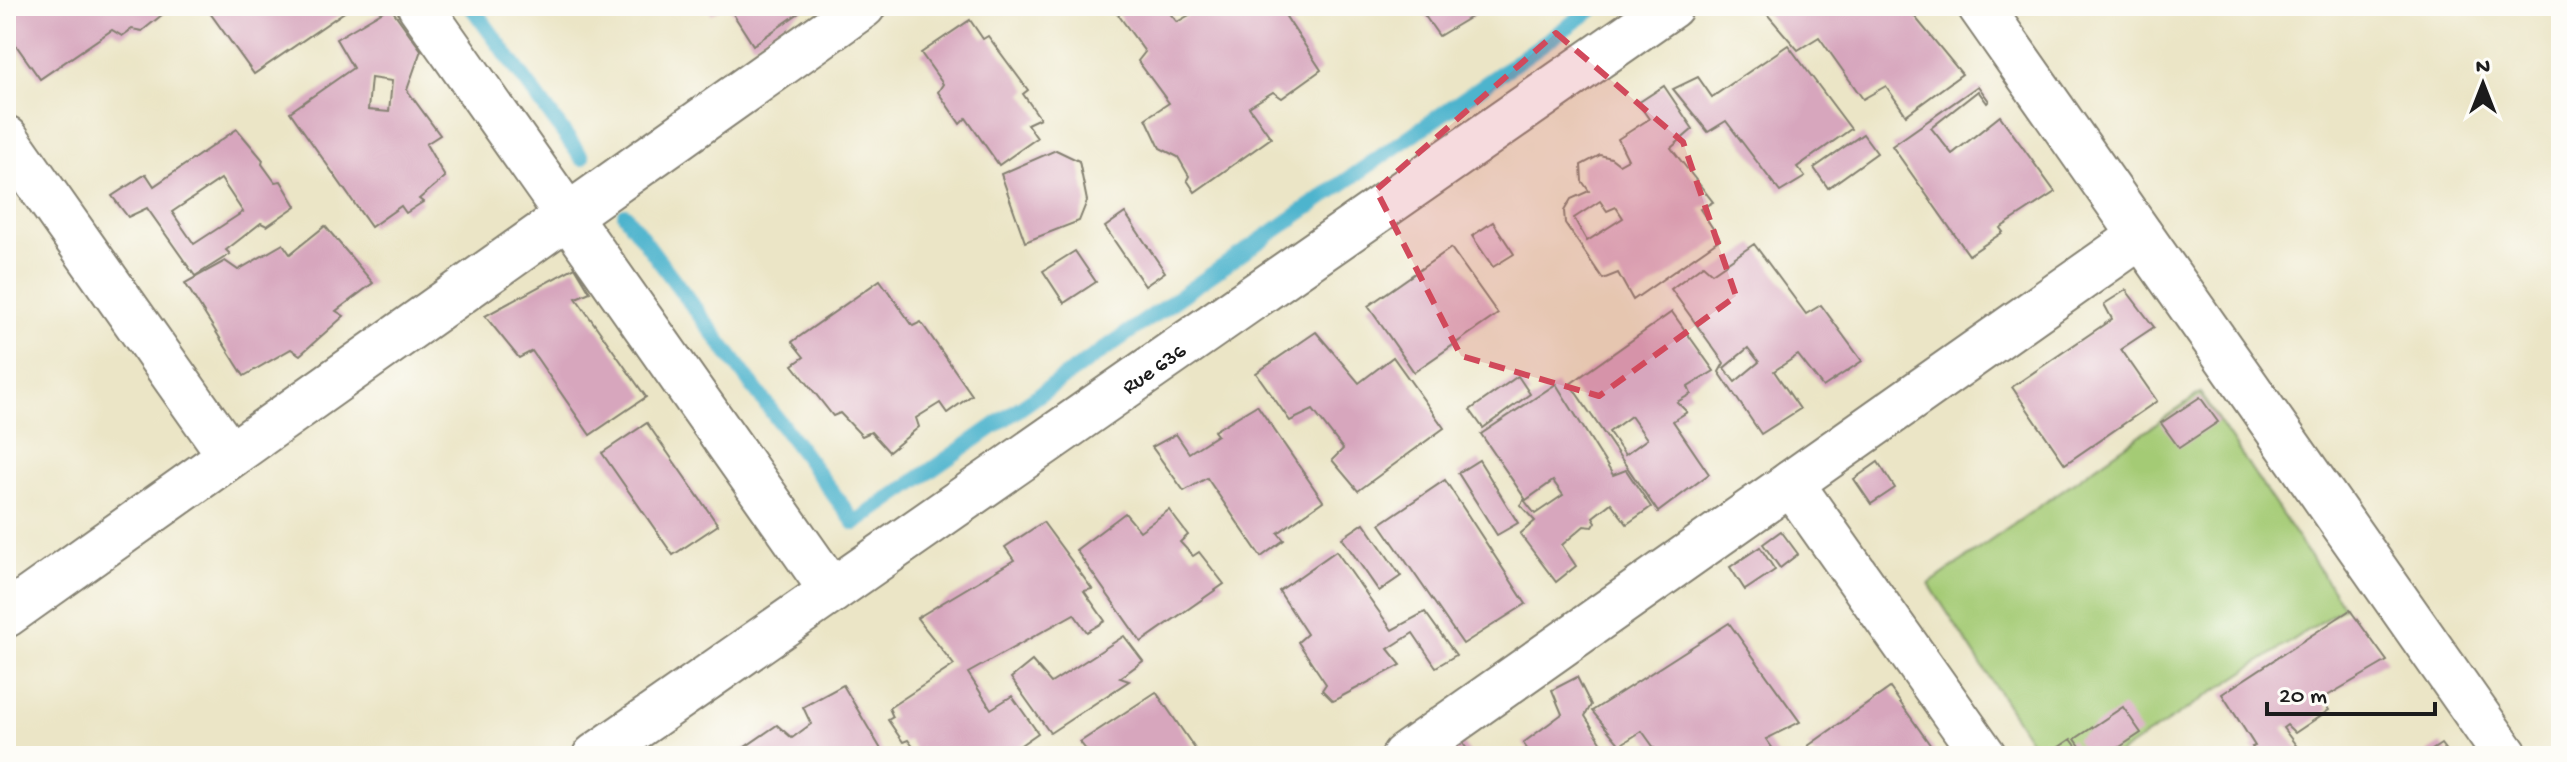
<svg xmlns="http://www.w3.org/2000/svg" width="2567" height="762" font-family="'Gochi Hand',sans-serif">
<rect width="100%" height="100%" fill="#fdfcf7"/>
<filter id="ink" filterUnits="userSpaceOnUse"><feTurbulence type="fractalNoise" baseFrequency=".0125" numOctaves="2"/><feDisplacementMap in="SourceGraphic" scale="16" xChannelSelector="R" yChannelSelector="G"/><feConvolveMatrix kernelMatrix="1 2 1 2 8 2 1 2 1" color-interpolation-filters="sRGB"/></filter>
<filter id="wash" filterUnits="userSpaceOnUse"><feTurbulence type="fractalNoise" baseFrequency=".006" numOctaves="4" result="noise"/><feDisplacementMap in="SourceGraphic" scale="32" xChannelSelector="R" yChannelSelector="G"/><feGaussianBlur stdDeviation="1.8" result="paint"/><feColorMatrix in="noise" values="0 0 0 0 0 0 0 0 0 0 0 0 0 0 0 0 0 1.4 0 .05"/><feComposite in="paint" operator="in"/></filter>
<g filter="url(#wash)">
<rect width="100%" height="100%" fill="#ebe5c6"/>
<polygon fill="#a4cb75" stroke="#607448" stroke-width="2" points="2200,393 2344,607 2115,756 2040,756 1929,584"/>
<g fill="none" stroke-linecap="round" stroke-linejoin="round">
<g stroke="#4eb4cd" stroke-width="16">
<polyline points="471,6 582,158"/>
<polyline points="625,215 855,523 1597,6"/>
</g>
</g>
<g id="blocks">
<g fill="#d7a6bd" fill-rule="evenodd">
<polygon points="6,6 173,6 142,31 132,29 122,36 112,30 40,79 6,31"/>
<polygon points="205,6 348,6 350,8 254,74"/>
<polygon points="705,6 719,6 721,8 712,14"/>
<polygon points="728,6 809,6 753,45"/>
<polygon points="1112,6 1164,6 1177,22 1205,6 1279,6 1321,70 1282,98 1273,92 1249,107 1271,138 1195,192 1187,180 1189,176 1178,157 1160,148 1146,118 1169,103 1138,61 1145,52"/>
<polygon points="1418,6 1489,6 1439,36"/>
<polygon points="1776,6 1906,6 1962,74 1906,115 1886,86 1863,99 1819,37 1798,50 1766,13"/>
<path d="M 390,7 L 421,50 L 407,90 L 440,135 L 426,144 L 445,177 L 419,199 L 423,202 L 406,213 L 401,206 L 371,227 L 290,112 L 353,68 L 336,39 ZM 371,78 L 392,81 L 389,112 L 368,110 Z"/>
<polygon points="970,20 983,39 988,36 1028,90 1023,94 1040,118 1027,124 1037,138 999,165 966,118 960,124 938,92 943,84 921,53"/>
<polygon points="1788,45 1851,129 1797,167 1805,177 1780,192 1726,121 1708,132 1673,89 1698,77 1712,97"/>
<path d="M 1664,86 L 1693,129 L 1671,148 L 1713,202 L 1700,209 L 1720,239 L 1633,300 L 1618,273 L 1603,279 L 1565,223 L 1564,211 L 1571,199 L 1589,191 L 1582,181 L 1581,165 L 1600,155 L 1611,158 L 1619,164 L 1628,159 L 1618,139 L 1649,119 L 1638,103 ZM 1600,201 L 1607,211 L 1616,207 L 1623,218 L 1587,241 L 1574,218 Z"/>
<polygon points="1978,86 1989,101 1987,103 1978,91 1931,128 1952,154 2000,116 2055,192 2000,228 2003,232 1969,255 1892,146"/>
<path d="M 237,129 L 263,160 L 262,164 L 275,182 L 281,181 L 296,206 L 267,226 L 261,223 L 226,250 L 230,254 L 195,276 L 147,208 L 128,217 L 112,196 L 146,174 L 154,186 ZM 221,179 L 243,212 L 194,244 L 172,212 Z"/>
<polygon points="1863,134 1877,153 1828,188 1814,168"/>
<polygon points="1056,150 1079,161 1087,201 1079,221 1025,242 1001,174"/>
<polygon points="1125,213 1165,272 1145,286 1105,227"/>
<polygon points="1493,222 1514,254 1493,267 1472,236"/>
<polygon points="325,226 373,283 336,311 344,316 300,355 291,349 244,376 185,283 225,261 238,270 283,244 290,254"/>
<path d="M 1754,244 L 1806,314 L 1821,305 L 1862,361 L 1823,387 L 1798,355 L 1774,371 L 1800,409 L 1761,434 L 1719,372 L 1724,363 L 1671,289 L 1703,265 L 1712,273 ZM 1748,348 L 1759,362 L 1735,382 L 1724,368 Z"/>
<polygon points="1451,248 1498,314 1414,372 1368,306"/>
<polygon points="1075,251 1096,282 1064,303 1043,271"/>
<polygon points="575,267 590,292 576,298 646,397 590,435 532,351 519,358 485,316"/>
<polygon points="880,280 913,326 921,322 972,395 947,413 940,403 916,418 919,427 889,452 871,432 862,436 840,413 833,416 793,365 804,357 792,342"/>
<polygon points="2126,290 2154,327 2121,349 2157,401 2065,464 2012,387 2112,319 2104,304"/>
<path d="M 1672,312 L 1714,371 L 1688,387 L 1691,394 L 1677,402 L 1687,412 L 1673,421 L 1709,474 L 1658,512 L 1570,384 ZM 1631,416 L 1647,439 L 1625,455 L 1609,432 Z"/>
<polygon points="1316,332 1359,383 1393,357 1444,428 1358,491 1332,460 1343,449 1313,410 1290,421 1256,373"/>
<polygon points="1518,376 1530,394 1483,428 1470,410"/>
<polygon points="1556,384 1613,475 1626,470 1651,507 1627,524 1611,503 1593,517 1596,522 1593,527 1584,526 1562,545 1576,566 1556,582 1520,534 1535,521 1520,505 1524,500 1535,514 1563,495 1553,481 1526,500 1481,434"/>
<polygon points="2200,397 2218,422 2179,448 2161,423"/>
<polygon points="1257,405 1323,501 1278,533 1284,540 1261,557 1207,478 1184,491 1152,447 1176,434 1189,453 1217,435 1214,431"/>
<polygon points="647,423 718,525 673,555 602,453"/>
<polygon points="1479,460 1518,523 1497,535 1458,473"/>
<polygon points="1878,462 1895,488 1871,504 1854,479"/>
<polygon points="1445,480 1526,604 1463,644 1380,524"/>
<polygon points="1169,510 1188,535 1180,542 1193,556 1199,552 1224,584 1141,642 1076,550 1125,513 1140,531"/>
<polygon points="1043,522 1092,589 1084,591 1105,621 1087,632 1074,614 968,673 991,709 1012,696 1038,733 1005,756 991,756 989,751 981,756 920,756 908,740 903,742 888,720 893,717 889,708 954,665 917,618 1014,560 1005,547"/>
<polygon points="1364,523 1401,576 1379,591 1342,538"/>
<polygon points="1781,531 1798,554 1780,568 1763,544"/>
<polygon points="1760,547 1775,570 1745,590 1730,567"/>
<polygon points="1336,551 1392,630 1425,612 1456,655 1436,667 1413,633 1388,649 1401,665 1333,701 1322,690 1326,684 1298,642 1307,634 1279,591"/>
<polygon points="2350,610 2387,661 2322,699 2329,710 2295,733 2287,725 2283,728 2304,756 2258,756 2252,747 2255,746 2222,694"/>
<polygon points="1729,623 1800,722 1766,739 1778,756 1681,756 1677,750 1669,756 1660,756 1642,731 1620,745 1592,711"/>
<polygon points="1124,636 1143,661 1120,678 1129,681 1050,733 1011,678 1032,661 1051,683"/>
<polygon points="1577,677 1591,705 1585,716 1610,756 1532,756 1523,743 1562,714 1552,690"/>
<polygon points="843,685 885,756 737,756 735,754 777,725 792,738 811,724 803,707"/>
<polygon points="1890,688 1938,756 1815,756 1808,746"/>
<polygon points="1156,692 1200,756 1091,756 1080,742"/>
<polygon points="2123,707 2141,733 2106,756 2087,756 2075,739"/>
<polygon points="1459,738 1472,756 1435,756"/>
<polygon points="2071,739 2083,756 2046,756"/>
<polygon points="2441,744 2450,756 2423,756"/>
</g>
</g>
</g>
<g filter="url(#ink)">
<use href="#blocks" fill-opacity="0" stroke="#848071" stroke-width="2"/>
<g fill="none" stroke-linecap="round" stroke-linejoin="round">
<g stroke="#848071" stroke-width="48">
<g id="minor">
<polyline points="420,6 832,591"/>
<polyline points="1980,6 2506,756"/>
<polyline points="6,138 229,454"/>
<polyline points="1791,483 1984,756"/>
<polyline points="6,615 863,6"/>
<path id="s1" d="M 595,756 L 1671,6"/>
<polyline points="1404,756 2141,236"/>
</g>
</g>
<use href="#minor" stroke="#fff" stroke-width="44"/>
</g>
</g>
<path fill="#d1495b" fill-opacity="0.2" stroke="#d1495b" stroke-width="6" stroke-dasharray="16 10" stroke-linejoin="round" d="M 1556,33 L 1683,142 L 1736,296 L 1599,396 L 1461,356 L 1376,190 Z"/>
<g text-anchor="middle" stroke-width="6" stroke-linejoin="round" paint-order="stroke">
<g font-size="22" fill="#1c1c1c" stroke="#fdfcf7">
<text dy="8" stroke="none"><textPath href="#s1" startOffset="680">Rue 636</textPath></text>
</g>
</g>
<rect width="2567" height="762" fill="none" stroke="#fdfcf7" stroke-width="32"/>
<g transform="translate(2483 84)" stroke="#fdfcf7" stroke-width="6" paint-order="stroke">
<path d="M0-6L14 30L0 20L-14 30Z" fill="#1c1c1c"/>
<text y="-12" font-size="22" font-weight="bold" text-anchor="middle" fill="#1c1c1c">N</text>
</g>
<path d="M2267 702v12h168v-12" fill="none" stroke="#1c1c1c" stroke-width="4"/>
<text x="2279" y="702" font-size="24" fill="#1c1c1c" stroke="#fdfcf7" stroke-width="6" paint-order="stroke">20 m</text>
</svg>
